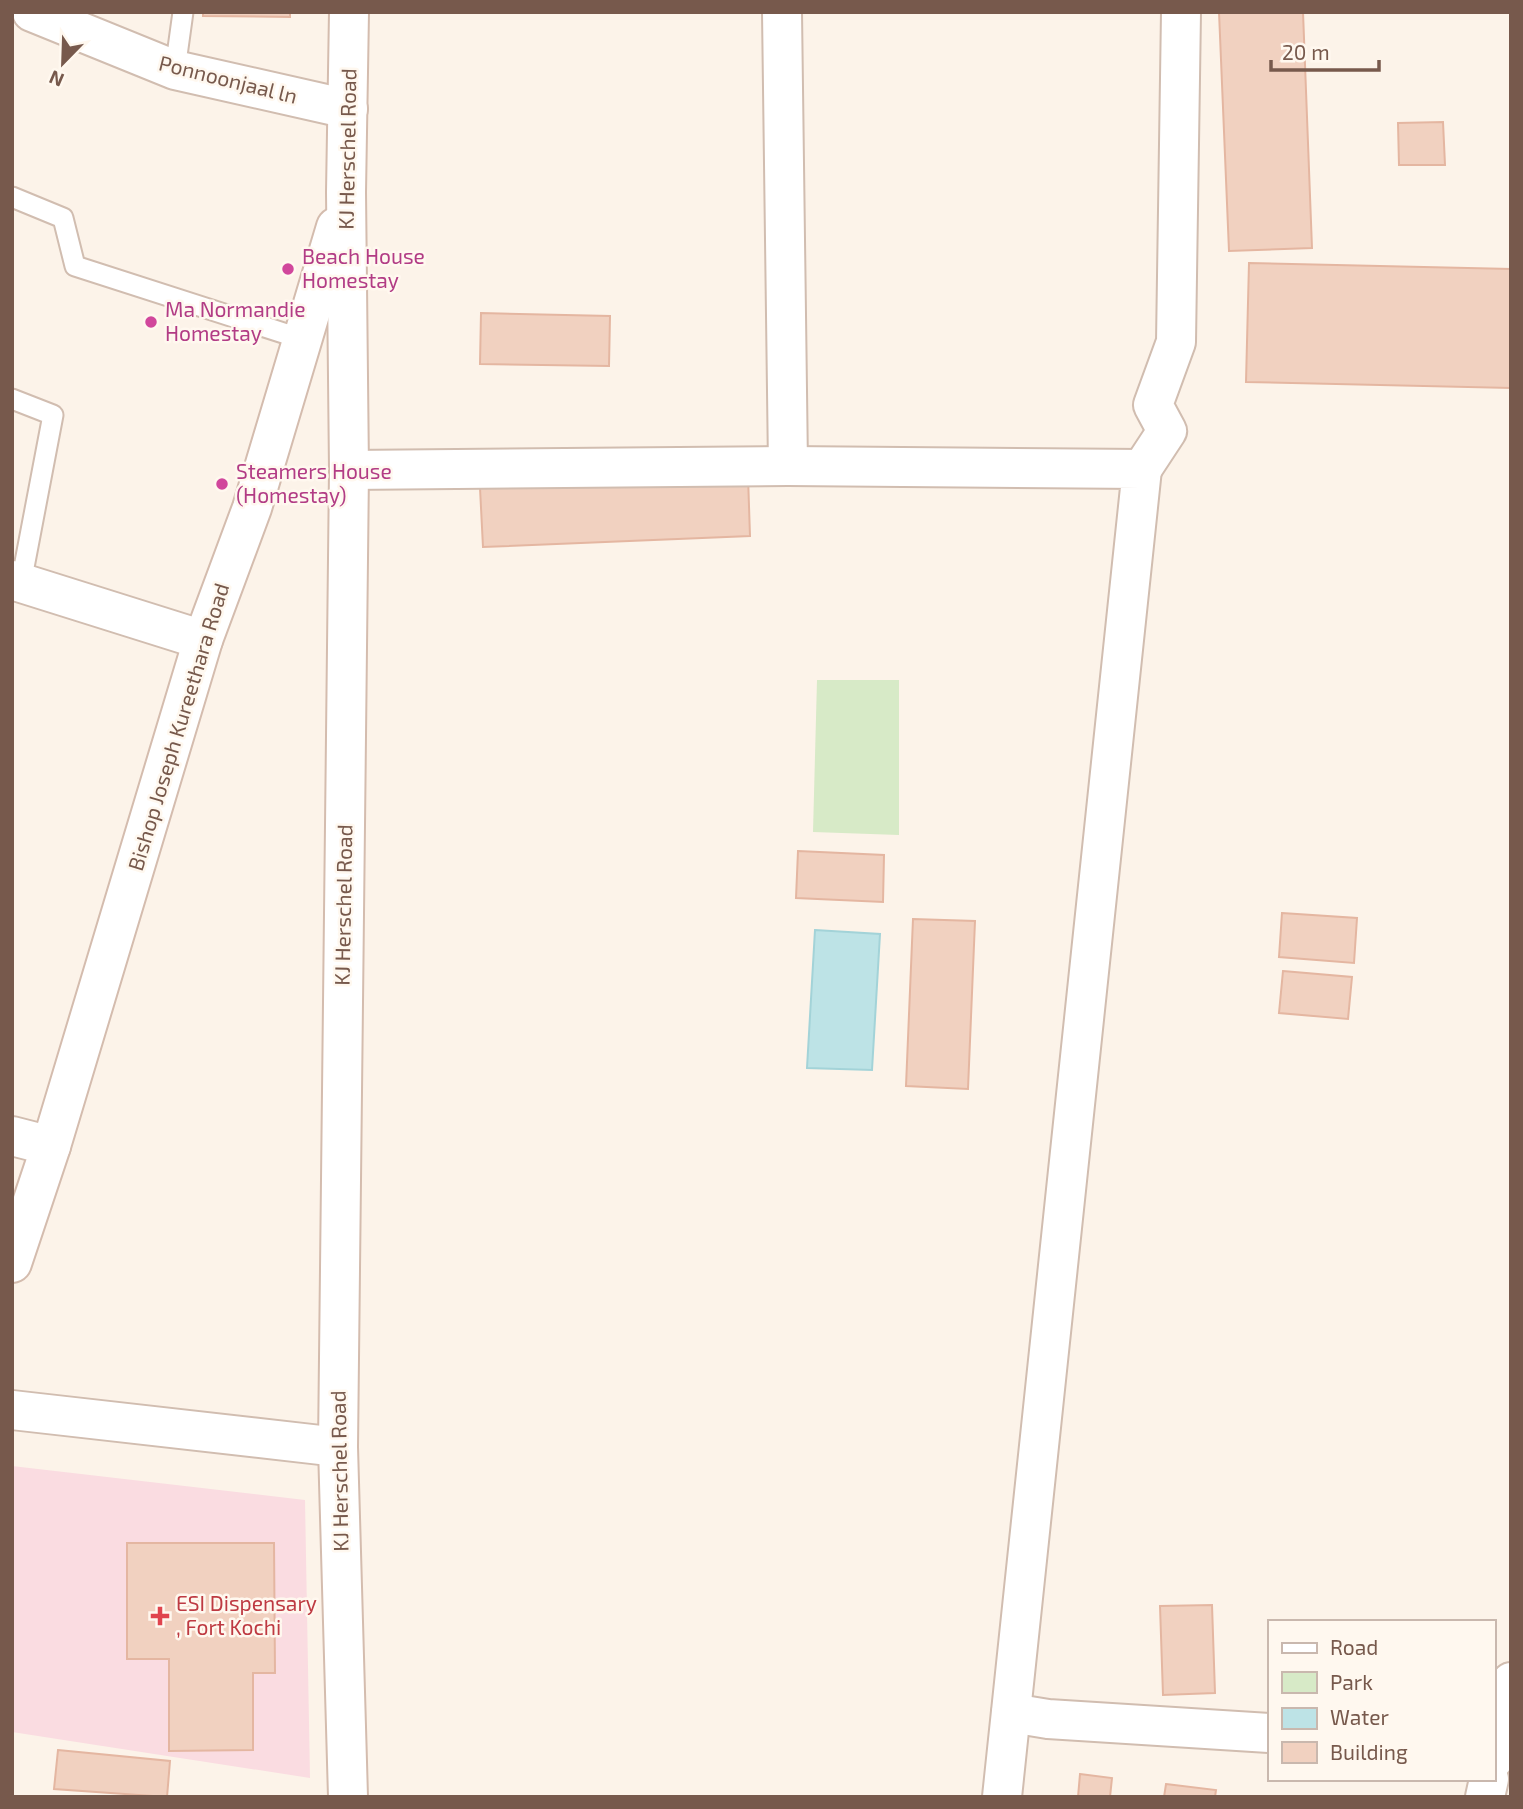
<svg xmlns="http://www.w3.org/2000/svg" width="1523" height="1809" font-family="'Exo 2',sans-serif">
<rect width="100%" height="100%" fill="#fcf3e9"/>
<polygon fill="#fadce1" points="12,1466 305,1500 310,1778 12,1732"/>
<polygon fill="#d7eac7" points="817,680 899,680 899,835 813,832"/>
<polygon fill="#bde3e6" stroke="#a3d3d8" stroke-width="2" points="815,930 880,934 872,1070 807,1068"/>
<g fill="#f1d1c0" stroke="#e4b6a1" stroke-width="2">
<polygon points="203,12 290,12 290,17 203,16"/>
<polygon points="1219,12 1303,12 1312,248 1229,251"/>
<polygon points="1443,122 1445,165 1399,165 1398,123"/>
<polygon points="1249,263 1511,269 1511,388 1246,382"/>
<polygon points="481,313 610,316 609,366 480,364"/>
<polygon points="748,476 750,536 483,547 480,488"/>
<polygon points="798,851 884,855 883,902 796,898"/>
<polygon points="1282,913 1357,918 1354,963 1279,957"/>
<polygon points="913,919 975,921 968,1089 906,1086"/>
<polygon points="1283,971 1352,977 1348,1019 1279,1013"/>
<polygon points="127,1543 274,1543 275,1673 253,1673 253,1750 169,1751 169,1659 127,1659"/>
<polygon points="1212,1605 1215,1693 1163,1695 1160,1606"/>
<polygon points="58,1750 170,1761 167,1797 54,1789"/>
<polygon points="1080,1774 1112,1778 1110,1797 1078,1797"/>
<polygon points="1166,1784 1216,1790 1215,1797 1164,1797"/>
</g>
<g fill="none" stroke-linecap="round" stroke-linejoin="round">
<g stroke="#d1bdb0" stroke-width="23">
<g id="lane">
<polyline points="175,70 183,12"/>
<polyline points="12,197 63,218 75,266 302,339"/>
<polyline points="12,399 53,415 21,583"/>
</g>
</g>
<g stroke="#d1bdb0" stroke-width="42">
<g id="street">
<polyline points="32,12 175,70 348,109"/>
<polyline points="782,12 788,466"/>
<polyline points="1142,469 1167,431 1153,405 1176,342 1181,12"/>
<polyline points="349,470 788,466 1142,469 1002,1797"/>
<polyline points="12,580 203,640"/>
<polyline points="12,1136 51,1146"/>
<polyline points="12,1410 338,1447"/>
<polyline points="1011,1713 1048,1719 1269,1733"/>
<polyline points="1493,1760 1511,1682"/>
<polyline points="1485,1797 1489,1779"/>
</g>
</g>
<g stroke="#d4bcae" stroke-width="42">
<g id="secondary">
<polyline points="12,1263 51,1146 203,640 252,508 336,227"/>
<polyline points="348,1797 338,1447 349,470 346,192 349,12"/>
</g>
</g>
<use href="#lane" stroke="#fff" stroke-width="19"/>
<use href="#street" stroke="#fff" stroke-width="38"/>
<use href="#secondary" stroke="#fff" stroke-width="38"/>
</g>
<g fill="#d1479c" stroke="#fff8ef" stroke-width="2.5">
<circle cx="288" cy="269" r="7"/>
<circle cx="151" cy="322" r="7"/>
<circle cx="222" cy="484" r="7"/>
</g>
<path fill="#e0444e" stroke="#fff8ef" stroke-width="2.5" d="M156.5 1605.5h7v7h7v7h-7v7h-7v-7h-7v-7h7z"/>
<g text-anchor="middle" stroke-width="5" stroke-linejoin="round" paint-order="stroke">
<g font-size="21" fill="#77594c" stroke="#fff8ef">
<text transform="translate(228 80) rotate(14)" y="7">Ponnoonjaal ln</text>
<text transform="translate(348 149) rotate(-89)" y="7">KJ Herschel Road</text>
<text transform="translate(179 727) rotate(-73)" y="7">Bishop Joseph Kureethara Road</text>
<text transform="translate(344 905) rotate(-89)" y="7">KJ Herschel Road</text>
<text transform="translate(340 1471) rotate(-91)" y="7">KJ Herschel Road</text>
</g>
<g font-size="21" fill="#b23c85" stroke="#fff8ef" text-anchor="start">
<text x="302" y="264">Beach House<tspan x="302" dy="24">Homestay</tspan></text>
<text x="165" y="317">Ma Normandie<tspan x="165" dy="24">Homestay</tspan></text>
<text x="236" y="479">Steamers House<tspan x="236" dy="24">(Homestay)</tspan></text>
</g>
<g font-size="21" fill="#be3a42" stroke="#fff8ef" text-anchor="start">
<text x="176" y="1611">ESI Dispensary<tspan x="176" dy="24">, Fort Kochi</tspan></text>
</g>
</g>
<rect width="1523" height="1809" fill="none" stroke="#77594c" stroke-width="28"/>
<rect x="1268" y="1620" width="228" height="161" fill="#fff8ef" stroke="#c9b8ae" stroke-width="2"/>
<rect x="1282" y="1643" width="35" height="10" fill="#ffffff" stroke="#c9b8ae" stroke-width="2"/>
<text x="1330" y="1655" font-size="21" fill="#77594c">Road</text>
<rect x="1282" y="1672" width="35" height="21" fill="#d7eac7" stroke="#c9b8ae" stroke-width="2"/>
<text x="1330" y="1690" font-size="21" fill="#77594c">Park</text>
<rect x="1282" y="1708" width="35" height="21" fill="#bde3e6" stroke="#c9b8ae" stroke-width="2"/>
<text x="1330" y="1725" font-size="21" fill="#77594c">Water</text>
<rect x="1282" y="1742" width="35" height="21" fill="#f1d1c0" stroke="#c9b8ae" stroke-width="2"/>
<text x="1330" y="1760" font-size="21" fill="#77594c">Building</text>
<g transform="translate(63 63) rotate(203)" stroke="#fff8ef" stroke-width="5" paint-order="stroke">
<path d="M0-5L12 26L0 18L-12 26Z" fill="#77594c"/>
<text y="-10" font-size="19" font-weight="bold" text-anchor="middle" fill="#77594c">N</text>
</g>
<path d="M1271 60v10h108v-10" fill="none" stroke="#77594c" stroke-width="3.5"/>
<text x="1282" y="60" font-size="21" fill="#77594c" stroke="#fff8ef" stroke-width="5" paint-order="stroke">20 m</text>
</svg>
